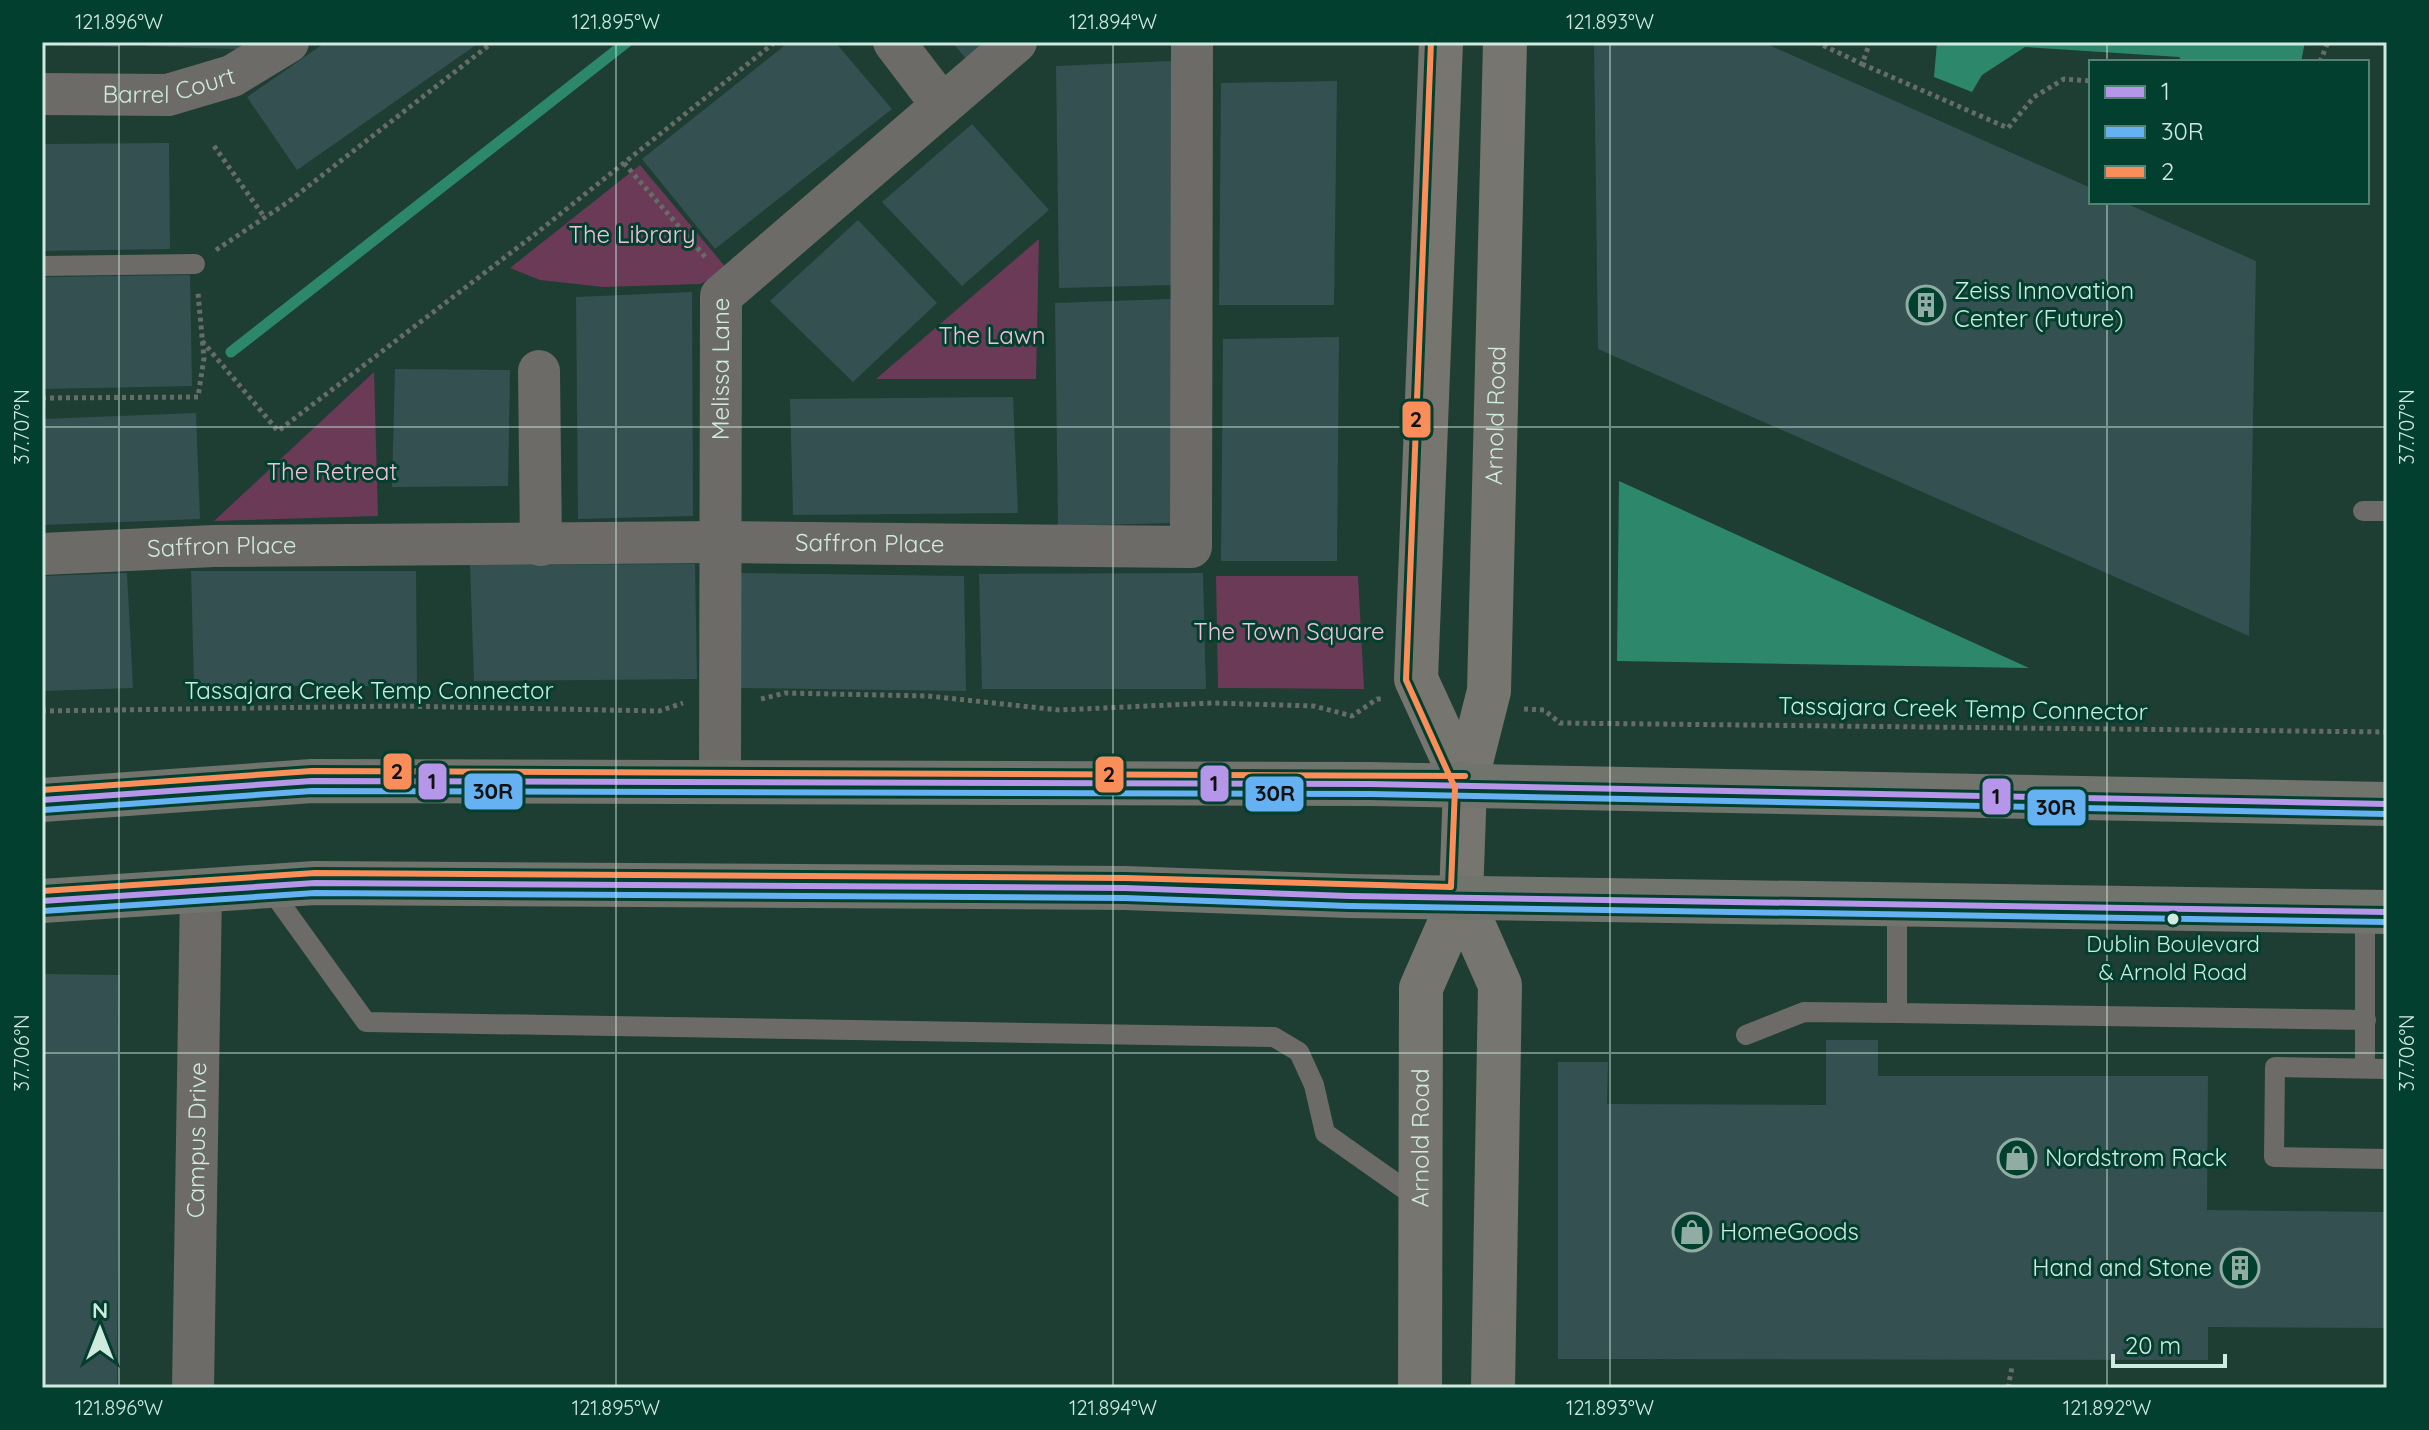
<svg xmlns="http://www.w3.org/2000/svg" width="2429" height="1430" font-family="Quicksand,sans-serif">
<rect width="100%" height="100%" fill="#1e3d33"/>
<g fill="#6b3a56">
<polygon points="640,165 728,270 700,284 603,287 540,280 510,268"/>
<polygon points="1039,239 1036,379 876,379"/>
<polygon points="374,372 378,516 214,521"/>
<polygon points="1216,576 1358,576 1364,689 1218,688"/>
</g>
<g fill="#2d886b">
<polygon points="1937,42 2305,42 2301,62 2183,62 2179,57 2025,47 1982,75 1972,92 1934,77"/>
<polygon points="1619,481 2029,668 1617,661"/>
</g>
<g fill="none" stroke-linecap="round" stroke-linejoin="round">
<polyline stroke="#2d886b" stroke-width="11" points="231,352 627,42"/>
</g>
<g fill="#355050">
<polygon points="42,42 119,42 119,47 42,45"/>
<polygon points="147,42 266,42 266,50 147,46"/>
<polygon points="326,42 474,42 476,45 297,170 247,97"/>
<polygon points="789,42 835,42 892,109 715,249 642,159"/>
<polygon points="952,42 989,42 967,60"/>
<polygon points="1594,42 1762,42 2091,188 2091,202 2123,202 2256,261 2249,636 1598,349"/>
<polygon points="1172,61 1175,285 1059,288 1056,66"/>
<polygon points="1337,81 1334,305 1219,305 1221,83"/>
<polygon points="972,124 1049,210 962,286 882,202"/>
<polygon points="169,143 170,249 42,251 42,144"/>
<polygon points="858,220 937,303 853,382 770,301"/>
<polygon points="190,275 192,386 42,389 42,277"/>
<polygon points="692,292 693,516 578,519 576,297"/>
<polygon points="1171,299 1174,523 1058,526 1055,303"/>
<polygon points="1339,337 1337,561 1221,561 1223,339"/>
<polygon points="395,369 510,370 508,486 392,487"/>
<polygon points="1013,397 1018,513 793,515 790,399"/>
<polygon points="196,413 200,519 42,525 42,419"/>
<polygon points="695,564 697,679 474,681 470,565"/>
<polygon points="191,571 416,571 417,686 194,686"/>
<polygon points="127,573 133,688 42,691 42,576"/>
<polygon points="741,573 964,576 966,691 741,688"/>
<polygon points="1203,573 1206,689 982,689 979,574"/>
<polygon points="42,974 120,975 117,1388 42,1388"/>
<polygon points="1826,1040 1878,1040 1878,1076 2208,1076 2207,1210 2387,1212 2387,1328 2208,1327 2208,1360 1558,1359 1558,1062 1608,1062 1607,1104 1826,1105"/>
</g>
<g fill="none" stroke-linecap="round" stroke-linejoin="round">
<g stroke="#666d68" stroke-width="5" stroke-dasharray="4 4" stroke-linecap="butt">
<polyline points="1816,42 1862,64 1870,42"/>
<polyline points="2320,62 2328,42"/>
<polyline points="1862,64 2008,128 2034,97 2064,79 2091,81"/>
<polyline points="214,146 265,218"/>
<polyline points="624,163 707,259"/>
<polyline points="216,250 288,202 493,42"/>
<polyline points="202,341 278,431 534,235 775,42"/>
<polyline points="42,398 198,397 204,358 198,293"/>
<polyline points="761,699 785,693 928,696 1059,710 1213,703 1314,706 1352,716 1377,699 1383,699"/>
<polyline points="1524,709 1544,710 1560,723 2387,732"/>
<polyline points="42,711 399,706 659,711 683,703"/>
<polyline points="2008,1388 2012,1367"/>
</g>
<g stroke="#6c6b67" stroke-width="20">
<polyline points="42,266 195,264"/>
<polyline points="2363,511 2387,511"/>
<polyline points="268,886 366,1022 1274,1037 1299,1052 1314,1085 1325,1133 1420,1200"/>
<polyline points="1897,904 1897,1013 2366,1020"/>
<polyline points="2365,912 2365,1068"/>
<polyline points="1746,1035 1804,1012 1897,1013"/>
<polyline points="2387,1069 2275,1067 2274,1157 2387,1159"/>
</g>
<g stroke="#6c6b67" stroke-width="42">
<polyline points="894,42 942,105"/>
<path id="s1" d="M 42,94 L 168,95 L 232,76 L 288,42"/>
<polyline points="539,371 541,545"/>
<path id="s2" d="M 42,554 L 214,546 L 720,542 L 1191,547 L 1192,42"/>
<path id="s3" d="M 720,783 L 721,296 L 1016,42"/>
<path id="s4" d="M 193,1388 L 201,891"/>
</g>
<g stroke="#77756f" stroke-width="44">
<polyline points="1441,42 1416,679 1465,786"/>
<polyline points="1461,897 1500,985 1493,1388"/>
<path id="s5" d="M 1420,1388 L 1421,988 L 1461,897 L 1465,786 L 1489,691 L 1505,42"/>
</g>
<g stroke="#71736d" stroke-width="44">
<polyline points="42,800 312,781 1370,784 2387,804"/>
<polyline points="42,901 315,883 1125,888 1349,896 2387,912"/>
</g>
<g stroke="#023f2e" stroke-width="12">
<g id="bus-1">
<polyline points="42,800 312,781 1370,784 2387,804"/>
<polyline points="42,901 315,883 1125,888 1349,896 2387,912"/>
</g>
</g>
<g stroke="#023f2e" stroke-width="12">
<g id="bus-2">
<polyline points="43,810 312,791 1370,794 2387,814"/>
<polyline points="43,911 315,893 1125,898 1349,906 2387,922"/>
</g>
</g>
<g stroke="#023f2e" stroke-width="12">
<g id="bus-3">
<polyline points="42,790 312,771 1465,776"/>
<polyline points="42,891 315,873 1125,878 1451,887 1455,788 1406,680 1431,42"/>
</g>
</g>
<use href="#bus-1" stroke="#b596e8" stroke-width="6"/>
<use href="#bus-2" stroke="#66b1f2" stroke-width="6"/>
<use href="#bus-3" stroke="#fa8e5a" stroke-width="6"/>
</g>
<path fill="none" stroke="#cfeadf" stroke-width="2" stroke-opacity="0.45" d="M 119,42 L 119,1388M 616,42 L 616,1388M 1113,42 L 1113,1388M 1610,42 L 1610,1388M 2107,42 L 2107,62M 2107,202 L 2107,1388M 42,427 L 2387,427M 42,1053 L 2387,1053"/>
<defs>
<g id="building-ring" transform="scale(2)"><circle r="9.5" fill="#023f2e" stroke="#91ada3" stroke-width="1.5"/><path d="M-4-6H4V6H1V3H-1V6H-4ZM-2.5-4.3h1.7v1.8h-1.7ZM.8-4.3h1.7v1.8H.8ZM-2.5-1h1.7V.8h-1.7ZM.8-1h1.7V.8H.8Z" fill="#91ada3"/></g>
<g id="shop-ring" transform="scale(2)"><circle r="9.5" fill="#023f2e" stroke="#91ada3" stroke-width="1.5"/><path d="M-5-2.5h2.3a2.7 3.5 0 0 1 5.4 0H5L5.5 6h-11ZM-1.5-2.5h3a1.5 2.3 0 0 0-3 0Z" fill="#91ada3"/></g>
</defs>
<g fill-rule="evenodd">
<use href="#building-ring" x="1926" y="305"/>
<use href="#shop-ring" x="2017" y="1158"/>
<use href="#shop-ring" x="1692" y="1232"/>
<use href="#building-ring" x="2240" y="1268"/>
</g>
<circle fill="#cfeadf" stroke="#023f2e" stroke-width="3" cx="2173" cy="919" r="7"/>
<g text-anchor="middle" stroke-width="6" stroke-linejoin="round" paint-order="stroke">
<g font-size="22" fill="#cfeadf" stroke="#023f2e">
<text x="2173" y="952">Dublin Boulevard<tspan x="2173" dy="28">&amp; Arnold Road</tspan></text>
</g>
<g font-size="24" fill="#cfeadf" stroke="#023f2e">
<text dy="8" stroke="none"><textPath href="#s1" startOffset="128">Barrel Court</textPath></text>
<text dy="8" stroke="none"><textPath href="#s3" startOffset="414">Melissa Lane</textPath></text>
<text dy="8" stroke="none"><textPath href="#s5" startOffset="984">Arnold Road</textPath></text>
<text dy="8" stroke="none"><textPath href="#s2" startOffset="828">Saffron Place</textPath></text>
<text dy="8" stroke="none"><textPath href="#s2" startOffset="180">Saffron Place</textPath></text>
<text x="369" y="699">Tassajara Creek Temp Connector</text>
<text transform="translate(1963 709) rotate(1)" y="8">Tassajara Creek Temp Connector</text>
<text dy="8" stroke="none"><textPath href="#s5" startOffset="250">Arnold Road</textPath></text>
<text dy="8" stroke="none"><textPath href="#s4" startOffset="248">Campus Drive</textPath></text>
</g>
<g font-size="24" fill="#f1c1d8" stroke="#023f2e">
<text x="632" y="243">The Library</text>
<text x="992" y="344">The Lawn</text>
<text x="332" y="480">The Retreat</text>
<text x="1289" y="640">The Town Square</text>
</g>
<g font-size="24" fill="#cfeadf" stroke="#023f2e" text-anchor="start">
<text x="1954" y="299">Zeiss Innovation<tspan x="1954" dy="28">Center (Future)</tspan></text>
<text x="2045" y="1166">Nordstrom Rack</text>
<text x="1720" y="1240">HomeGoods</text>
<text x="2212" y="1276" text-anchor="end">Hand and Stone</text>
</g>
</g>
<g stroke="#023f2e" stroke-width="3">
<rect x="1401" y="400" width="31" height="39" rx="8" fill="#fa8e5a"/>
<rect x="382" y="752" width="31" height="39" rx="8" fill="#fa8e5a"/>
<rect x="1094" y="755" width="31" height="39" rx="8" fill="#fa8e5a"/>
<rect x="417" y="762" width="31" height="39" rx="8" fill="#b596e8"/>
<rect x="1199" y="764" width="31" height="39" rx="8" fill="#b596e8"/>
<rect x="463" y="772" width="61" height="39" rx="8" fill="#66b1f2"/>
<rect x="1244" y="775" width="61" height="38" rx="8" fill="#66b1f2"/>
<rect x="1981" y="777" width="31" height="39" rx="8" fill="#b596e8"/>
<rect x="2026" y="788" width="61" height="39" rx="8" fill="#66b1f2"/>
</g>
<g font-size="22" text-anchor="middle" font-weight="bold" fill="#111">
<text x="1416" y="427">2</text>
<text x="397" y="779">2</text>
<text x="1109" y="782">2</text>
<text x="432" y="789">1</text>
<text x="1214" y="791">1</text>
<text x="493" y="799">30R</text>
<text x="1275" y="801">30R</text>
<text x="1996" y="804">1</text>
<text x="2056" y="815">30R</text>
</g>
<rect width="2429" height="1430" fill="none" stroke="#023f2e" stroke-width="88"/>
<rect x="2089" y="60" width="280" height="144" fill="#023f2e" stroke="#548375" stroke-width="2"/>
<rect x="2105" y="86" width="40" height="12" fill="#b596e8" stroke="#548375" stroke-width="2"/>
<text x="2161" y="100" font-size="24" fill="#cfeadf">1</text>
<rect x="2105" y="126" width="40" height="12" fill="#66b1f2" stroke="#548375" stroke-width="2"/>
<text x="2161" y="140" font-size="24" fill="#cfeadf">30R</text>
<rect x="2105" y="166" width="40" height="12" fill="#fa8e5a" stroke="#548375" stroke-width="2"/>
<text x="2161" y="180" font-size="24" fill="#cfeadf">2</text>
<g transform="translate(100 1330)" stroke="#023f2e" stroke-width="6" paint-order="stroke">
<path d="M0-6L14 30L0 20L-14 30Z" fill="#cfeadf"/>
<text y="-12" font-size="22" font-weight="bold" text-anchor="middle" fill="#cfeadf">N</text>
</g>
<path d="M2113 1354v12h112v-12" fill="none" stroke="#cfeadf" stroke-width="4"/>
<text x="2125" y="1354" font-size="24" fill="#cfeadf" stroke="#023f2e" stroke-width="6" paint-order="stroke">20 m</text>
<rect x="44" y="44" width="2341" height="1342" fill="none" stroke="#cfeadf" stroke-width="3"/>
<g font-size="20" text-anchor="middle" fill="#cfeadf">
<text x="119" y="29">121.896°W</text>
<text x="616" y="29">121.895°W</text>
<text x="1113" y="29">121.894°W</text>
<text x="1610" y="29">121.893°W</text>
<text transform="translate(22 427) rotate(-90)" y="7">37.707°N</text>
<text transform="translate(2407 427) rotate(-90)" y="7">37.707°N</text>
<text transform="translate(22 1053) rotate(-90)" y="7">37.706°N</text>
<text transform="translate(2407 1053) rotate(-90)" y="7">37.706°N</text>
<text x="119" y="1415">121.896°W</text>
<text x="616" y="1415">121.895°W</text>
<text x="1113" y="1415">121.894°W</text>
<text x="1610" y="1415">121.893°W</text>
<text x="2107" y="1415">121.892°W</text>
</g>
</svg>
